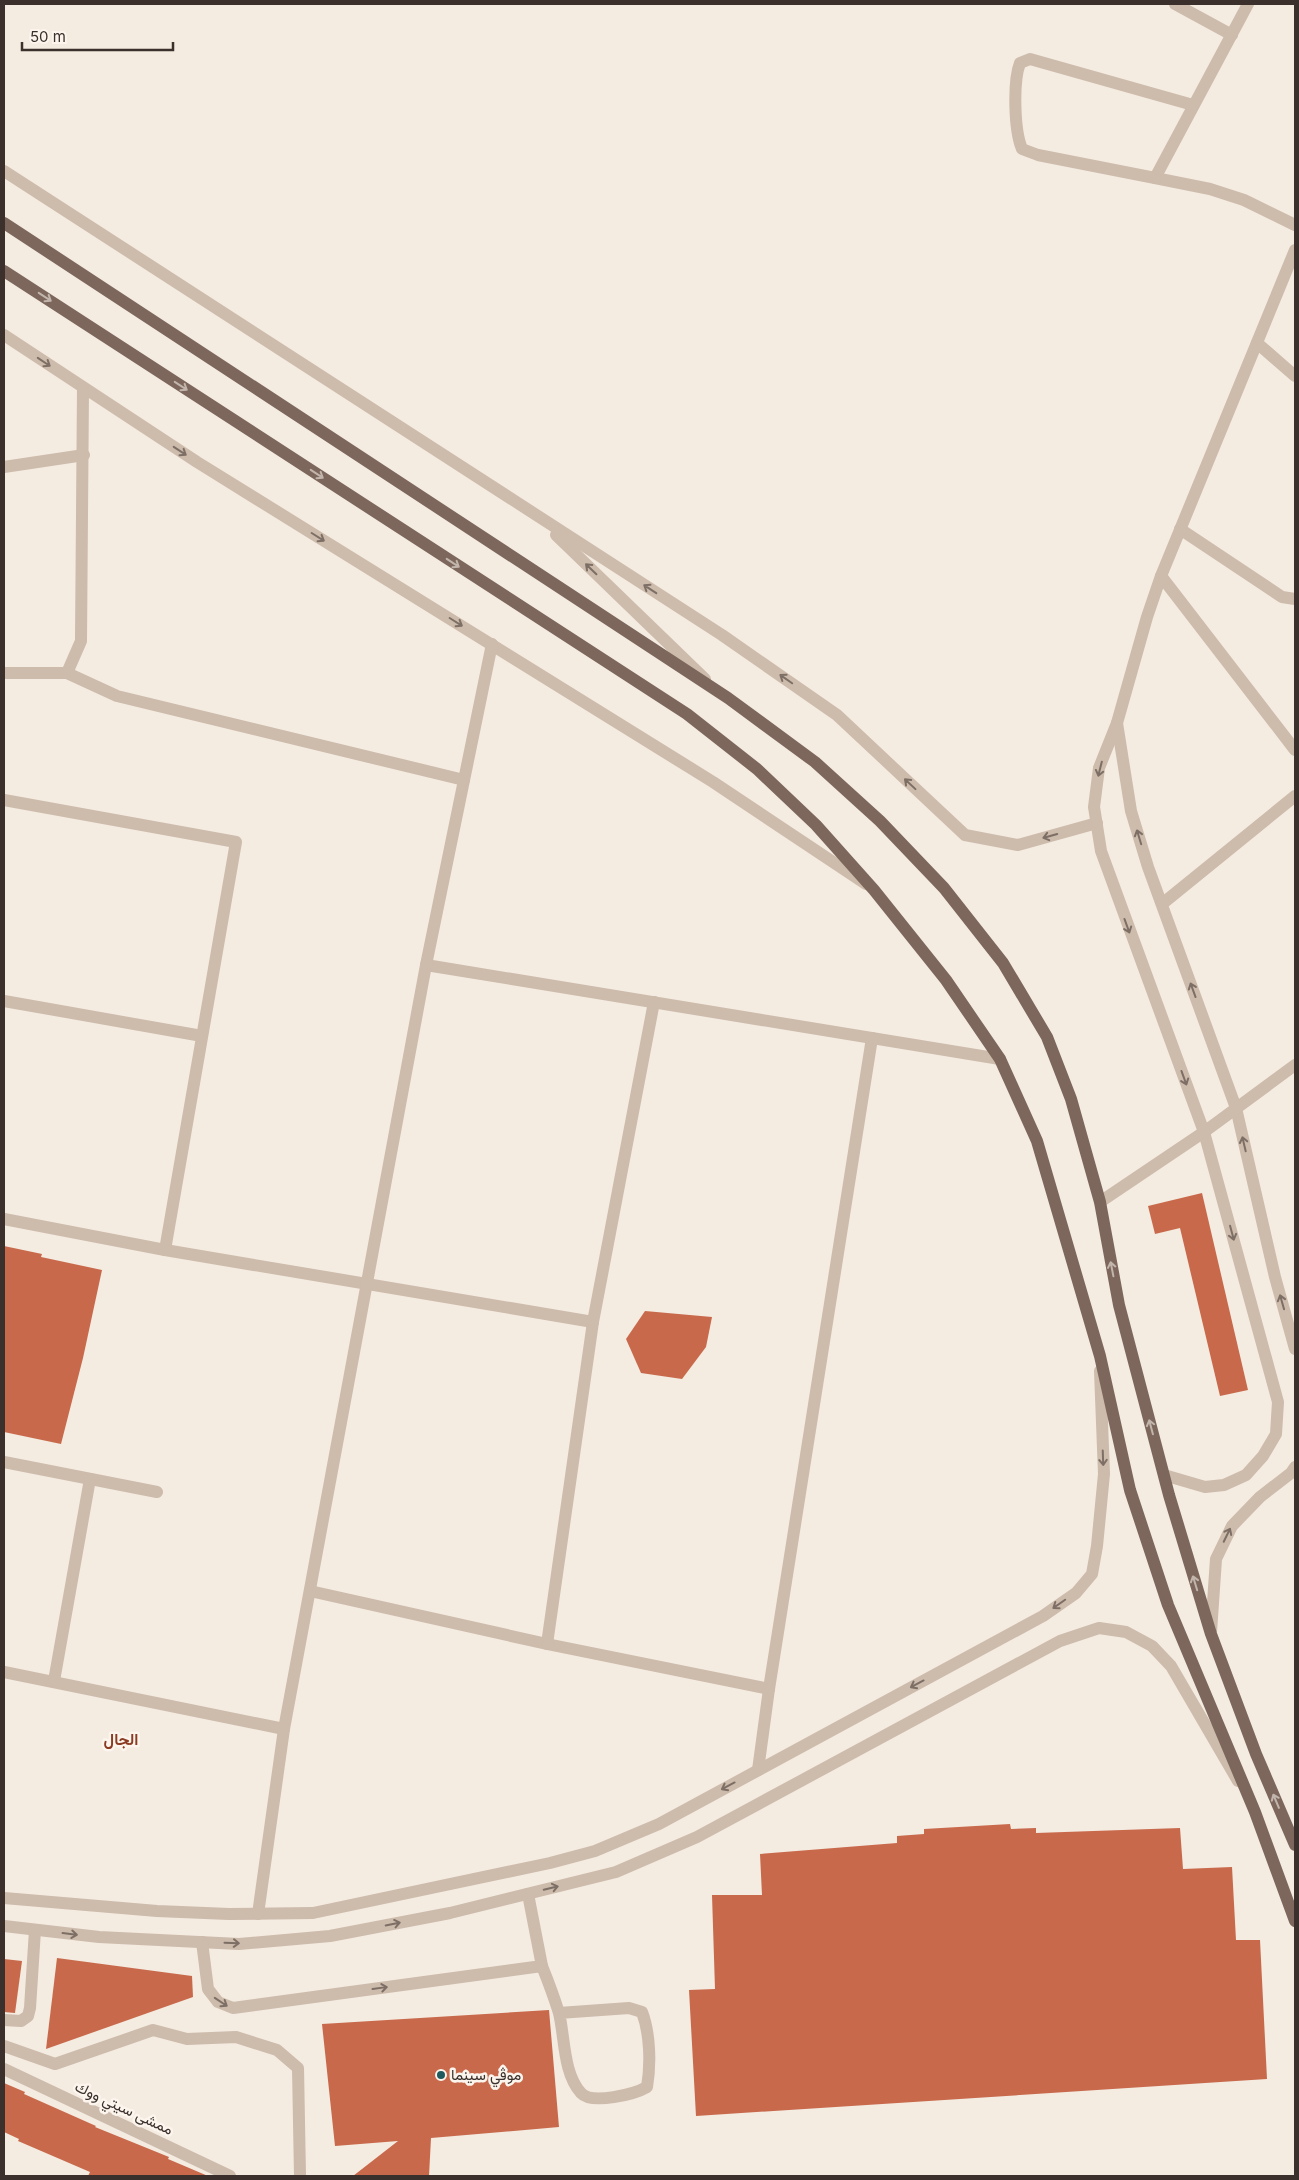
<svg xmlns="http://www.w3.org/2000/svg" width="1299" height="2180" font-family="Inter,Vazirmatn,sans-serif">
<rect width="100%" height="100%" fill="#f4ebe1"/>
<g fill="#c8694b">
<polygon points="1202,1193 1248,1390 1220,1396 1180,1228 1155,1234 1148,1206"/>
<polygon points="4,1246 42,1254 41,1257 102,1270 83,1358 61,1444 4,1432"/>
<polygon points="645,1311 712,1317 706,1347 682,1379 641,1373 626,1339"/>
<polygon points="1010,1824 1011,1829 1036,1828 1036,1833 1180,1828 1183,1869 1232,1867 1236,1940 1260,1940 1267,2079 696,2116 689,1990 715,1989 712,1895 762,1895 760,1854 897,1843 897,1836 924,1834 924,1829"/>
<polygon points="57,1958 192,1976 193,1997 46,2049"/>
<polygon points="4,1959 22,1961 15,2013 4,2012"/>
<polygon points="549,2010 559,2127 431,2138 429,2176 353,2176 398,2141 335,2146 322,2024"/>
<polygon points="4,2083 25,2092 24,2094 96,2126 95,2127 169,2157 168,2159 208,2176 88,2176 90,2172 18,2141 19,2139 4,2132"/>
</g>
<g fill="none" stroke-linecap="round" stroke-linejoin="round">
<g stroke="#cdbbac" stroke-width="12">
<polyline points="1175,4 1232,35"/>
<polyline points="1248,4 1155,178 1210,189 1244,200 1295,225"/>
<polyline points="4,171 722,635 837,715 965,835 1018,845 1097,823"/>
<path d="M 1155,178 L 1038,155 L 1022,149 C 1014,130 1013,81 1020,63 L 1030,59 L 1193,105"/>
<polyline points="4,335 197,462 713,782 866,884"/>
<polyline points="1257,343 1295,376"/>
<polyline points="4,467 84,455"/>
<polyline points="1180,529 1282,597 1295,599"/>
<polyline points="556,535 705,679"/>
<polyline points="1161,576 1295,750"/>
<polyline points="4,673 67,673 81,641 83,388"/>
<polyline points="67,673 117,696 464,780"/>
<polyline points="1117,723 1131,811 1148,867 1236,1108 1275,1277 1295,1349"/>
<polyline points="4,800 236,842 165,1250"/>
<polyline points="1162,904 1295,796"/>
<polyline points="426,965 1000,1059"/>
<polyline points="4,1001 202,1036"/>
<polyline points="1100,1202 1204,1132 1295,1065"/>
<polyline points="4,1219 165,1250 593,1322"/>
<polyline points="4,1462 157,1492"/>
<polyline points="1164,1475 1205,1487 1224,1485 1246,1475 1263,1456 1276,1434 1278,1402 1204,1132 1101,851 1094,807 1099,768 1117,723 1147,617 1161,576 1295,250"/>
<polyline points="310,1591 547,1644 769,1689 872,1038"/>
<polyline points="1211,1632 1216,1559 1232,1526 1260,1497 1291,1473 1295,1467"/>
<polyline points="547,1644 593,1322 654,1002"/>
<polyline points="4,1672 284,1729"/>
<polyline points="54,1681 90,1479"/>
<polyline points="758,1770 769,1689"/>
<polyline points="4,1898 157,1911 229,1914 313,1913 550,1863 595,1851 659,1824 1043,1616 1076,1593 1092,1574 1097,1546 1104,1474 1100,1371"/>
<polyline points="258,1914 284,1729 426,965 492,644"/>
<polyline points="4,1926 99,1937 239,1944 330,1936 450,1913 616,1872 697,1837 1060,1641 1099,1628 1126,1632 1152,1646 1171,1666 1238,1781"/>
<polyline points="202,1942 208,1989 218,2002 233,2008 542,1966 528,1894"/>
<path d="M 542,1966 C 548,1981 554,1997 559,2013 C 565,2038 563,2073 581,2093 C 592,2105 635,2094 647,2087 C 651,2064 650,2033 642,2012 L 629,2008 L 559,2013"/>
<polyline points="4,2020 21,2021 28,2016 30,2008 35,1930"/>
<polyline points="4,2046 55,2064 153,2030 187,2039 236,2037 277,2050 298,2068 300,2176"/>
<polyline points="4,2069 230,2176"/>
</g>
<g stroke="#7d675c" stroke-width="12">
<polyline points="4,223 728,698 815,762 880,821 944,888 1003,963 1047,1037 1071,1099 1100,1202 1119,1305 1169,1495 1211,1634 1256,1754 1295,1845"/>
<polyline points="4,271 687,714 757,769 816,825 874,890 946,980 1000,1059 1037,1141 1100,1356 1130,1490 1168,1605 1255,1812 1295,1921"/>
</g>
</g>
<defs><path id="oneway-shaft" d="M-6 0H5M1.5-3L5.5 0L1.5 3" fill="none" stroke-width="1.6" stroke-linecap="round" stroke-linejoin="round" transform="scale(1.25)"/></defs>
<g stroke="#c2b5ac">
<use href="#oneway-shaft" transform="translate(45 297) rotate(33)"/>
<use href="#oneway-shaft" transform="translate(181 386) rotate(33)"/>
<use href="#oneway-shaft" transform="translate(317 474) rotate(33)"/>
<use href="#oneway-shaft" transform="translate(453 563) rotate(33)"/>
<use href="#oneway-shaft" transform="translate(1112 1269) rotate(-101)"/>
<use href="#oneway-shaft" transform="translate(1151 1427) rotate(-105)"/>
<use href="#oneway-shaft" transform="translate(1195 1583) rotate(-107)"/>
<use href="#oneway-shaft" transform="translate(1276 1801) rotate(-113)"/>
</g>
<g stroke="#7d6f65">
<use href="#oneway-shaft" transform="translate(44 362) rotate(34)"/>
<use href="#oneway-shaft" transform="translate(180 451) rotate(33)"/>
<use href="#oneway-shaft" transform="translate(318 537) rotate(32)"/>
<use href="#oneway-shaft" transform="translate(591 569) rotate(-136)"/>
<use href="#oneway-shaft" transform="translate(650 589) rotate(-147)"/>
<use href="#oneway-shaft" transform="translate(456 622) rotate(32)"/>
<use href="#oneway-shaft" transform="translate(786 679) rotate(-145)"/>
<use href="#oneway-shaft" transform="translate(1100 769) rotate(104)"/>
<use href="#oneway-shaft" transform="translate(910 784) rotate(-137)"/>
<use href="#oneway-shaft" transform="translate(1050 836) rotate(164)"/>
<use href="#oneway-shaft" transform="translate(1139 837) rotate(-107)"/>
<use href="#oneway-shaft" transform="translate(1127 926) rotate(70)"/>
<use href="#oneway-shaft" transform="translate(1193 990) rotate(-110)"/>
<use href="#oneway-shaft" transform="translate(1184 1078) rotate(70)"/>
<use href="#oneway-shaft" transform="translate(1244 1144) rotate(-103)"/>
<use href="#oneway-shaft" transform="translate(1232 1233) rotate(75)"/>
<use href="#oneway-shaft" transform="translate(1282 1302) rotate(-106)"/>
<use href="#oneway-shaft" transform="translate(1103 1458) rotate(88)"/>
<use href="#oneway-shaft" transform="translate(1227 1535) rotate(-64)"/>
<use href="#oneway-shaft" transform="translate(1059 1604) rotate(145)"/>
<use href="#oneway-shaft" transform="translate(917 1684) rotate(152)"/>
<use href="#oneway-shaft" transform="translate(728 1786) rotate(152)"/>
<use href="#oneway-shaft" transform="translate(551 1888) rotate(-14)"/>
<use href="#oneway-shaft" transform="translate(393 1924) rotate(-11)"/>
<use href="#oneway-shaft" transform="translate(70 1934) rotate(7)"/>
<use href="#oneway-shaft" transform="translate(232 1943) rotate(2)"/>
<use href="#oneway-shaft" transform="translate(380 1988) rotate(-8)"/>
<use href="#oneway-shaft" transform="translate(221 2002) rotate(34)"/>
</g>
<circle fill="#1f5a5e" stroke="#fbf5ee" stroke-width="2" cx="441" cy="2075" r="5"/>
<g text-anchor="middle" stroke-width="5" stroke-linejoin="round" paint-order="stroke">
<g font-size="15" fill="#3b302b" stroke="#fbf5ee" text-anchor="start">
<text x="451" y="2080">موڤي سينما</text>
</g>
<g font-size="15" fill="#3b302b" stroke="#fbf5ee">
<text transform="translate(124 2108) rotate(25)" y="5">ممشى سيتي ووك</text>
</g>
<g font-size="16" font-weight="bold" fill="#8c3b22" stroke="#fbf5ee">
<text x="121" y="1745">الجال</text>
</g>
</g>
<rect width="1299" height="2180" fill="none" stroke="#3b302b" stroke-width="10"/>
<path d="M22 42v8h151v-8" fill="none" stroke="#3b302b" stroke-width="2.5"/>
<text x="30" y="42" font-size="15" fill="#3b302b" stroke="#fbf5ee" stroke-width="4" paint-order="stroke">50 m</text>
</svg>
